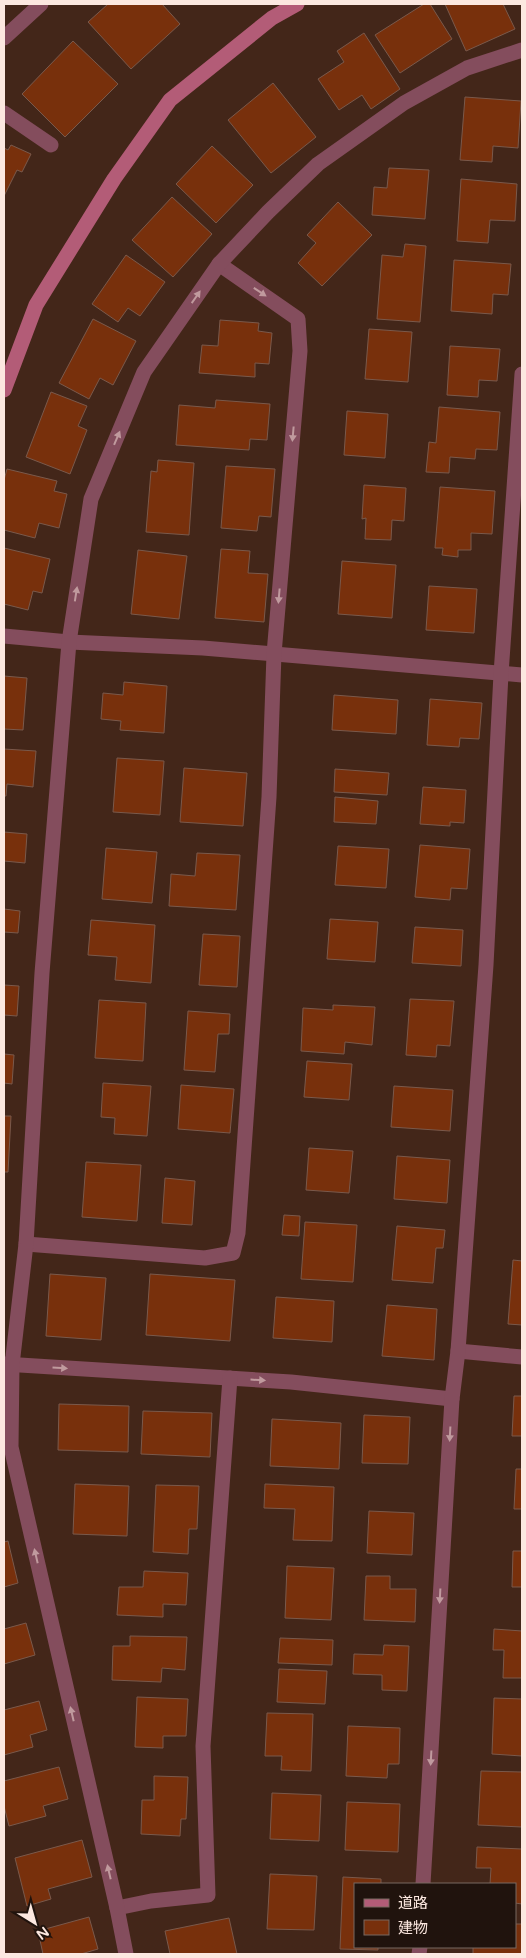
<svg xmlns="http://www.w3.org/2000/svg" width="526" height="1958" font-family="'Varela Round','Noto Sans JP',sans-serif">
<rect width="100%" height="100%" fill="#432619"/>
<g fill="#78300c" stroke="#7a594b">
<polygon points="108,4 162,4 180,24 131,69 88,22"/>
<polygon points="424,4 430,4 452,39 400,73 375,35"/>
<polygon points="445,4 503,4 515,29 466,51"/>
<polygon points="364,33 400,89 371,109 362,95 339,110 318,79 344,62 337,51"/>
<polygon points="73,41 118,84 65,137 22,94"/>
<polygon points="273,83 316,137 271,173 228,120"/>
<polygon points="465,97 521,101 518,148 493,146 492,162 460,160"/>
<polygon points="11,145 31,154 22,172 17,170 4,196 4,148 8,150"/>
<polygon points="212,146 253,185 216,223 176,184"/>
<polygon points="389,168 429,170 425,219 372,215 374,187 387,188"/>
<polygon points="461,179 517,184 515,221 490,220 488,243 457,241"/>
<polygon points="172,197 212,234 173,277 132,240"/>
<polygon points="338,202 372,235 322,286 298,263 316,243 307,235"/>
<polygon points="405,244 426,246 420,322 377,319 382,255 403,257"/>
<polygon points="126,255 165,282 140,316 128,308 118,322 92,304"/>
<polygon points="454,260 511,264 508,295 493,294 492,314 451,311"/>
<polygon points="93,319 136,341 113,385 100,378 89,399 59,383"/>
<polygon points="220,320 259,323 258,331 272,333 269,364 255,363 255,377 199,373 202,345 218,346"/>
<polygon points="369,329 412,332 408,382 365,379"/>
<polygon points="450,346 500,349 497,381 479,380 478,397 447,395"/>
<polygon points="51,392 87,406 78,426 87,430 70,474 26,457"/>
<polygon points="216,400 270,404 267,440 250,439 249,450 176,445 179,405 215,408"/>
<polygon points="439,407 500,412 497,450 476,449 475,459 450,457 449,473 426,472 429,442 436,443"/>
<polygon points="347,411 388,414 385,458 344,455"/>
<polygon points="158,460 194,463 189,535 146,532 151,471 157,472"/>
<polygon points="226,466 275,469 271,517 259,516 257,531 221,528"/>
<polygon points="7,469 57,481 54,491 67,494 59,528 39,523 35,538 4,530 4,480"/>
<polygon points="364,485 406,488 404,521 392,520 391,540 365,539 366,518 362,519"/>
<polygon points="440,487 495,491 492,534 471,533 471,550 458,550 458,557 442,555 443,548 435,548"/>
<polygon points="4,548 50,559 42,593 33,591 28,610 4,604"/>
<polygon points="221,549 250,551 248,573 268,574 264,622 215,618"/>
<polygon points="138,550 187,556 179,619 131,614"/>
<polygon points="342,561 396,565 392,618 338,614"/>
<polygon points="429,586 477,589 474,633 426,630"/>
<polygon points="4,676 27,678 23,730 4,729"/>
<polygon points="124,682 167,686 164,733 120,730 121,721 101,719 103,693 123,695"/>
<polygon points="334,695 398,700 396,734 332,730"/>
<polygon points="430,699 482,703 479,739 460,738 459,747 427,745"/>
<polygon points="4,749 36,751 33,787 7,784 6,796 4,796"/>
<polygon points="117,758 164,761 160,815 113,812"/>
<polygon points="184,768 247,773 243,826 180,822"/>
<polygon points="335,769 389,773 387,795 334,792"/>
<polygon points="423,787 466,790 464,823 450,822 450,826 420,824"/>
<polygon points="335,797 378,801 376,824 334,822"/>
<polygon points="4,832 27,834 25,863 4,861"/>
<polygon points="420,845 470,849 467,889 451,888 450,900 415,897"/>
<polygon points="338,846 389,849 386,888 335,885"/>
<polygon points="106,848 157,852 152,903 102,899"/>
<polygon points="197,853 240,855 236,910 169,906 171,874 195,876"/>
<polygon points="4,909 20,911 18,933 4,932"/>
<polygon points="330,919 378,922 375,962 327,959"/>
<polygon points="91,920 155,925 151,983 115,980 117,957 88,955"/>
<polygon points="415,927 463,930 461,966 412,963"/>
<polygon points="203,934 240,936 237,987 199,985"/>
<polygon points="4,985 19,986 17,1016 4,1015"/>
<polygon points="410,999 454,1001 450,1046 437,1045 436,1057 406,1055"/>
<polygon points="99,1000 146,1003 143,1061 95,1058"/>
<polygon points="333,1005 375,1007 372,1045 345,1042 344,1054 301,1051 303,1008 333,1010"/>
<polygon points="188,1011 230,1014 229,1034 218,1034 215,1072 184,1070"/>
<polygon points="4,1054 14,1055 12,1084 4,1083"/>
<polygon points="307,1061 352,1064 349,1100 304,1097"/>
<polygon points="103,1083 151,1086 147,1136 114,1134 115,1118 101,1117"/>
<polygon points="181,1085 234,1089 230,1133 178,1129"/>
<polygon points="394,1086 453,1090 450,1131 391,1127"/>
<polygon points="4,1116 11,1116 8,1172 4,1172"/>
<polygon points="309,1148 353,1151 349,1193 306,1190"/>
<polygon points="397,1156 450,1160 447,1203 394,1199"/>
<polygon points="86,1162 141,1165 137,1221 82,1217"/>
<polygon points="165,1178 195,1181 192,1225 162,1223"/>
<polygon points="284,1215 300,1216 299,1236 282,1235"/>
<polygon points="305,1222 357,1225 353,1282 301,1279"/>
<polygon points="397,1226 445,1230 443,1248 436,1248 433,1283 392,1280"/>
<polygon points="513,1260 522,1261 522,1325 508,1324"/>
<polygon points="50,1274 106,1278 101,1340 46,1336"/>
<polygon points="150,1274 235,1280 230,1341 146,1335"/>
<polygon points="276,1297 334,1301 332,1342 273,1338"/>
<polygon points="387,1305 437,1309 434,1360 382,1356"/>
<polygon points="514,1396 522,1396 522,1436 512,1436"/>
<polygon points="59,1404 129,1406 128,1452 58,1450"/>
<polygon points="143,1411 212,1413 210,1457 141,1454"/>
<polygon points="364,1415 410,1417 408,1464 362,1463"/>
<polygon points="272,1419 341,1423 339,1469 270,1466"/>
<polygon points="516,1469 522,1469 522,1509 514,1509"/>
<polygon points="75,1484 129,1486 127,1536 73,1534"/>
<polygon points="265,1484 334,1487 332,1541 293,1540 295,1509 264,1508"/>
<polygon points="156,1485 199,1486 197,1529 189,1529 188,1554 153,1552"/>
<polygon points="369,1511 414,1513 412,1555 367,1553"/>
<polygon points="8,1541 18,1583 4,1587 4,1542"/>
<polygon points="513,1551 522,1551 522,1587 512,1587"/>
<polygon points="287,1566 334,1568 331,1620 285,1618"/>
<polygon points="144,1571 188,1573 186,1605 163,1604 163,1617 117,1615 119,1587 143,1587"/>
<polygon points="366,1576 390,1576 390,1589 416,1589 415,1622 364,1620"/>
<polygon points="26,1623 35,1655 4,1664 4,1629"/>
<polygon points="494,1629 522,1631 522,1678 503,1678 504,1650 493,1650"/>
<polygon points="130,1636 187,1637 185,1670 162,1668 161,1682 112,1680 113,1646 130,1646"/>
<polygon points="280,1638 333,1640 332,1665 278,1663"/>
<polygon points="384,1645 409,1646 407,1691 382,1690 382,1675 353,1674 354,1654 383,1655"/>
<polygon points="279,1669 327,1671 325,1704 277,1702"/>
<polygon points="137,1697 188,1699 186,1736 163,1736 163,1748 135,1747"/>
<polygon points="494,1698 522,1699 522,1756 492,1754"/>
<polygon points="39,1701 47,1730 30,1735 33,1747 4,1755 4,1710"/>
<polygon points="267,1713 313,1714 311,1771 281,1770 282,1756 265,1756"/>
<polygon points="348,1726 400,1728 399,1764 388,1764 387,1778 346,1776"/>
<polygon points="59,1767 68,1799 43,1806 46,1816 9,1826 4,1806 4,1781"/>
<polygon points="481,1771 522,1772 522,1827 478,1825"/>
<polygon points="154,1776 188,1777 186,1819 181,1819 180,1836 141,1834 142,1800 154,1800"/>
<polygon points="272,1793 321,1795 319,1841 270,1839"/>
<polygon points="347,1802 400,1804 398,1852 345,1850"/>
<polygon points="82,1840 92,1877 48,1889 51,1899 27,1906 15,1858"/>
<polygon points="477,1847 522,1849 522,1904 515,1903 515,1884 490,1884 491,1868 476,1868"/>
<polygon points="270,1874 317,1876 314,1930 267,1929"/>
<polygon points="343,1877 381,1879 381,1884 355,1884 355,1947 378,1947 378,1950 340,1949"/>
<polygon points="89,1917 98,1949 81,1954 43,1954 38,1931"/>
<polygon points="229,1918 237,1954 170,1954 165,1931"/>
<polygon points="515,1924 522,1924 522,1954 473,1954 473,1947 515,1947"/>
</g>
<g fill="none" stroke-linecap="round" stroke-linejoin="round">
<g stroke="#844d5d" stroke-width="15">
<polyline points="4,38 41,4"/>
<polyline points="4,113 51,145"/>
<polyline points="4,636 69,642 203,648 522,675"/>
<polyline points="26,1244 205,1258 233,1253 238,1233 269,797 274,654 300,351 298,319 219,264"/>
<polyline points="458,1351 522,1357"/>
<polyline points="4,1364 291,1382 452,1399"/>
<polyline points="423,1884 452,1399 458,1351 486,965 501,674 522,374"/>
<polyline points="117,1908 151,1901 208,1895 203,1746 230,1378"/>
<polyline points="126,1954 117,1908 11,1447 12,1365 26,1244 42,973 69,642 91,499 144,372 219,264 268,212 318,164 404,103 467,68 522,50"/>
<polyline points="419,1954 420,1947"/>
</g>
<polyline stroke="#b35c77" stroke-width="15" points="4,390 36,305 114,179 170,100 272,18 297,4"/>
</g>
<defs><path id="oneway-solid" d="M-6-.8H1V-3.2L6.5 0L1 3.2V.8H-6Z" transform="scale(1.25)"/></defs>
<g fill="#c09a9e">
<use href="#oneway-solid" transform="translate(260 292) rotate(34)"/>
<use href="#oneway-solid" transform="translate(196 297) rotate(-55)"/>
<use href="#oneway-solid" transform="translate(293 434) rotate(95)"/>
<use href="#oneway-solid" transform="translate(117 438) rotate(-67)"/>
<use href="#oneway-solid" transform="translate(76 594) rotate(-81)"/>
<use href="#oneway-solid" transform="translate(279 596) rotate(95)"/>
<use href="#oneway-solid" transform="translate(60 1368) rotate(3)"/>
<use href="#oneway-solid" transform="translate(258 1380) rotate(3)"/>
<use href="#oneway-solid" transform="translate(450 1434) rotate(93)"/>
<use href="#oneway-solid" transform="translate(36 1556) rotate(-103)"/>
<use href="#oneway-solid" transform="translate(440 1596) rotate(93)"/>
<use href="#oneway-solid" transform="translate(72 1714) rotate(-103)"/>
<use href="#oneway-solid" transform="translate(431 1758) rotate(93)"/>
<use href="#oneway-solid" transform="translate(109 1872) rotate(-103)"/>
</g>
<rect width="526" height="1958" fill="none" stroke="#fce8e0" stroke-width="10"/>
<rect x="354" y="1883" width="162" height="65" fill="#20130d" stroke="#786861"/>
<rect x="364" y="1899" width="25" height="8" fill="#b35c77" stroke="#786861"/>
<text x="398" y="1908" font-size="15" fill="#fce8e0">道路</text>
<rect x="364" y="1920" width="25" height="15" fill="#78300c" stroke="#786861"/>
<text x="398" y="1933" font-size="15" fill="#fce8e0">建物</text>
<g transform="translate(35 1923) rotate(143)" stroke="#20130d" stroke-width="4" paint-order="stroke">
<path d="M0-4L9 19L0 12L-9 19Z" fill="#fce8e0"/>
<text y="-8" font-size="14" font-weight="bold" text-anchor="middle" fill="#fce8e0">N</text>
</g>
</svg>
